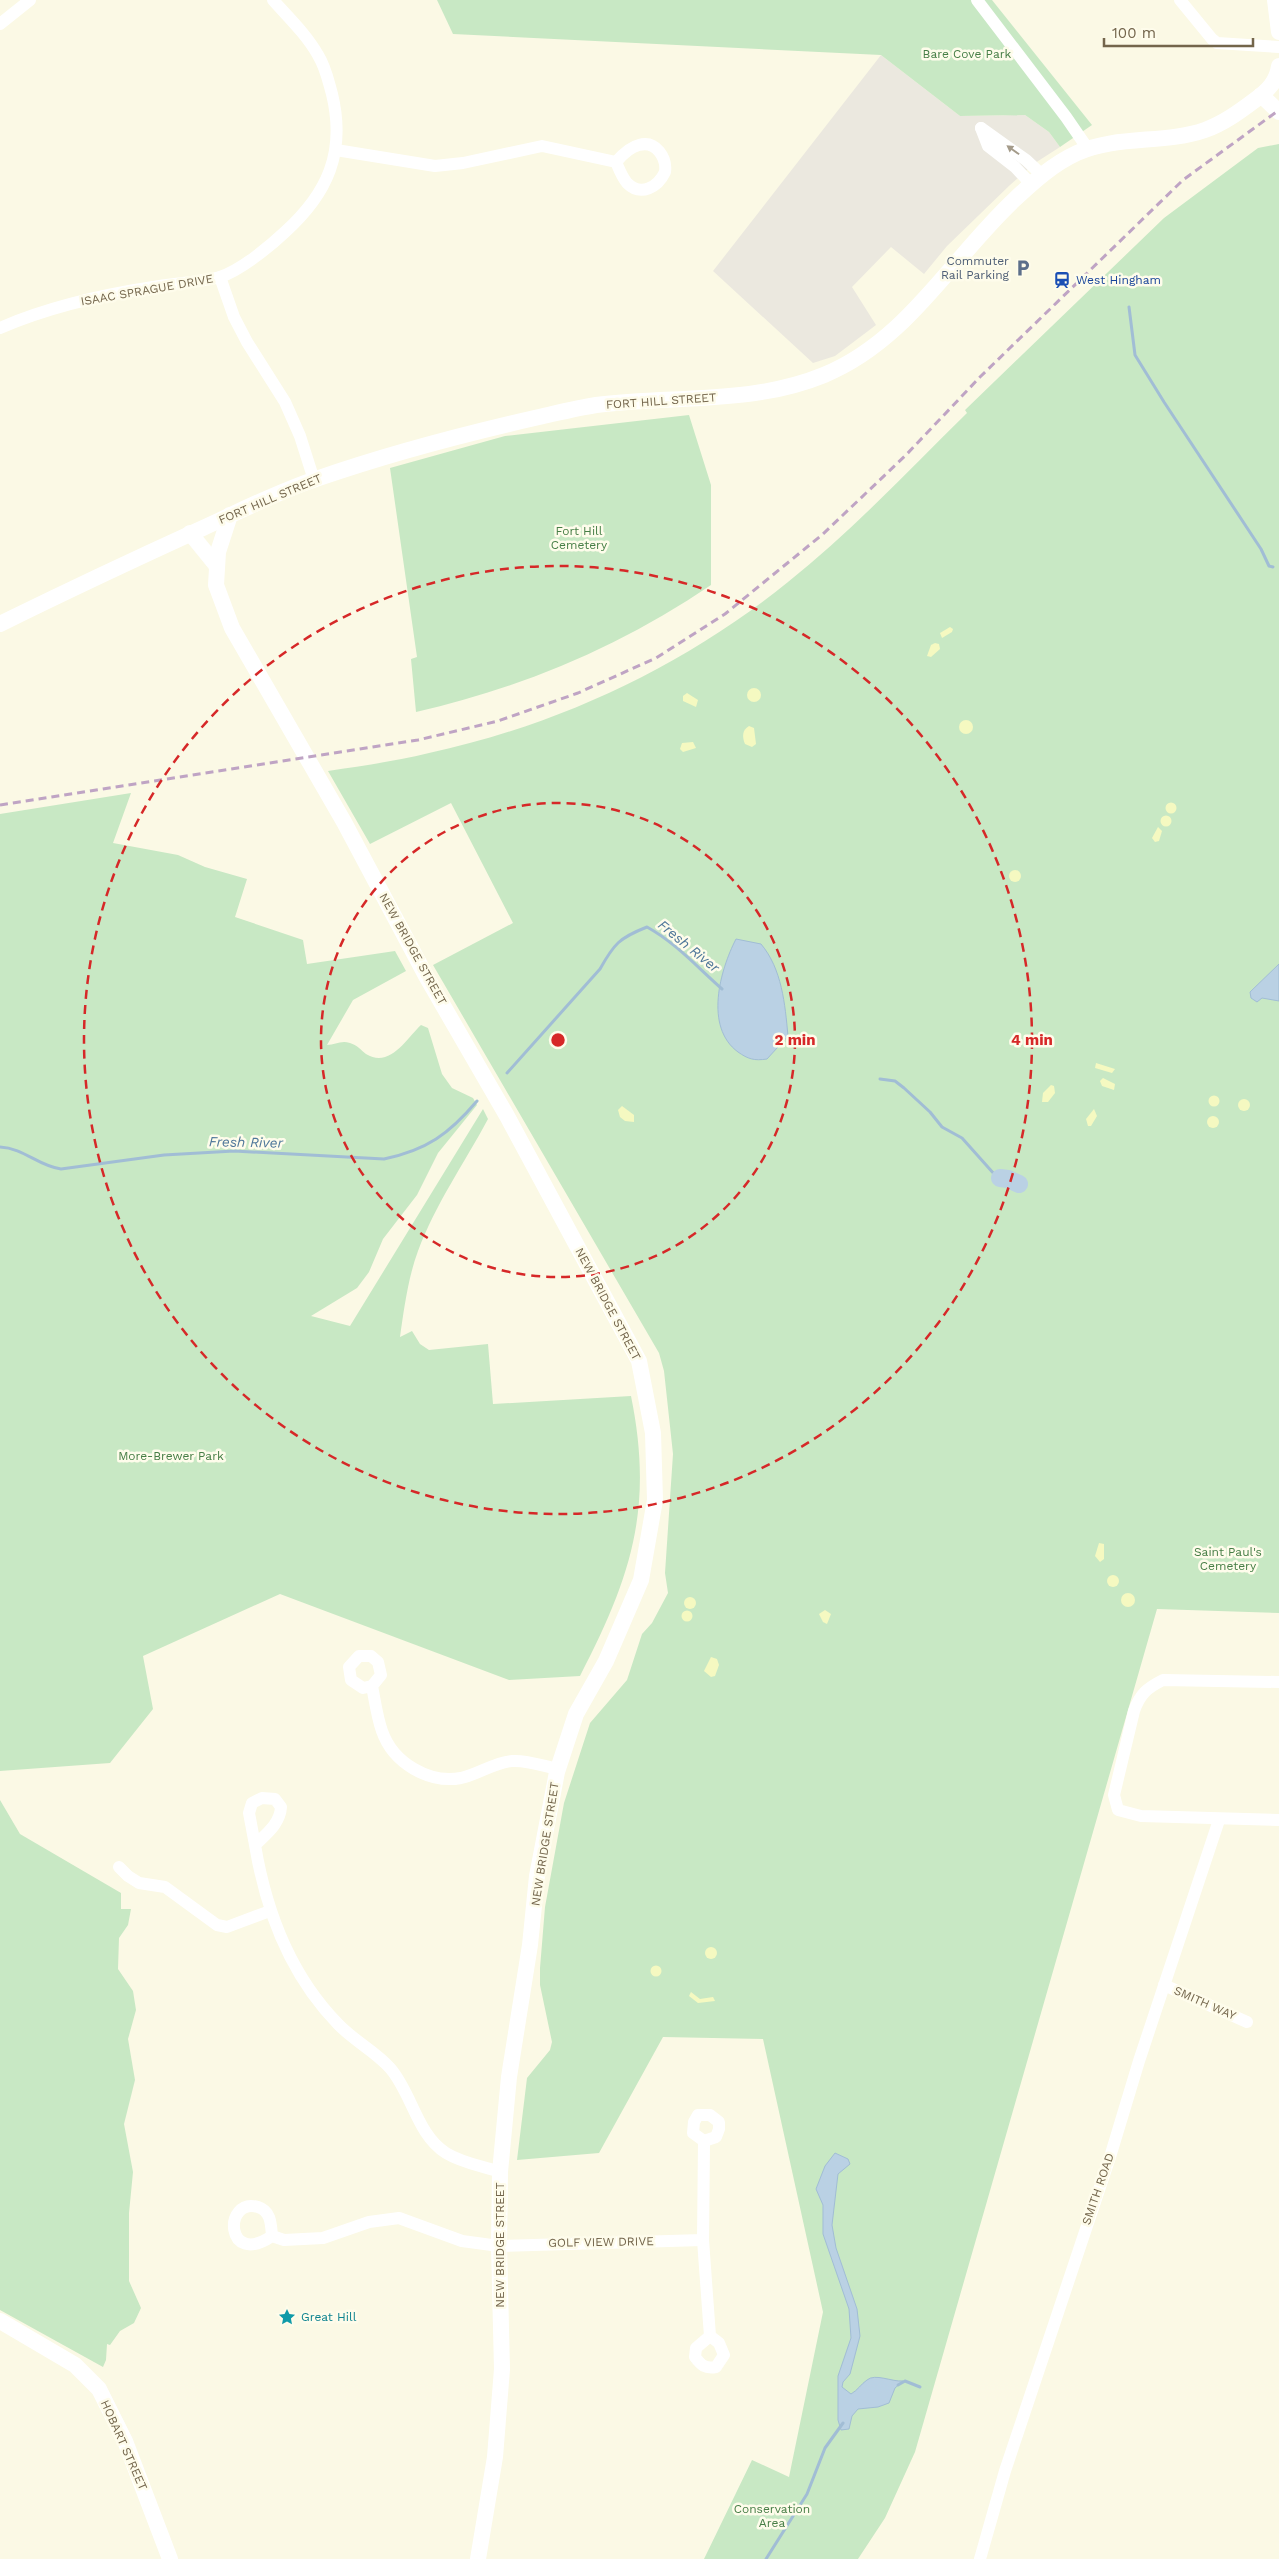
<svg xmlns="http://www.w3.org/2000/svg" width="1279" height="2559" font-family="'Work Sans',sans-serif">
<rect width="100%" height="100%" fill="#fbf9e5"/>
<polygon fill="#ebe8df" points="881,55 960,116 1025,115 1049,132 1060,147 1035,163 1010,185 947,246 924,274 891,247 852,287 876,325 835,356 813,363 713,271"/>
<g fill="#c8e8c4">
<polygon points="437,0 992,0 1092,125 1060,147 1049,132 1025,115 960,116 881,55 453,34"/>
<path d="M 1279,144 L 1279,1613 L 1157,1609 L 915,2452 L 885,2518 L 858,2559 L 704,2559 L 752,2460 L 789,2477 L 823,2312 L 763,2039 L 663,2037 L 599,2153 L 517,2160 L 527,2078 L 550,2050 L 552,2042 L 540,1985 L 540,1968 L 545,1907 L 564,1803 L 590,1723 L 627,1680 L 642,1634 L 652,1623 L 668,1593 L 665,1573 L 673,1454 L 664,1371 L 659,1353 L 433,965 L 513,923 L 451,803 L 370,844 L 328,771 C 362,766 396,761 429,753 C 559,725 684,666 788,582 C 852,531 908,471 967,413 L 965,410 L 1164,218 L 1258,148 Z"/>
<path d="M 689,415 L 711,485 L 711,585 C 621,646 522,688 416,712 L 411,659 L 417,657 L 390,468 L 505,436 Z"/>
<path d="M 131,793 L 113,843 L 178,855 L 205,867 L 247,879 L 235,917 L 303,940 L 307,964 L 395,951 L 406,971 L 353,1000 L 327,1045 C 335,1045 341,1040 350,1043 C 357,1045 361,1050 366,1054 C 390,1069 407,1038 421,1025 L 428,1028 L 442,1074 L 452,1088 L 473,1098 L 477,1105 L 438,1153 L 417,1195 L 383,1239 L 369,1272 L 357,1288 L 311,1316 L 350,1326 L 483,1109 L 488,1119 C 465,1162 435,1205 418,1251 C 408,1278 404,1309 400,1337 L 412,1331 L 420,1344 L 429,1350 L 488,1344 L 493,1404 L 631,1396 C 654,1509 631,1577 580,1676 L 509,1680 L 280,1594 L 143,1656 L 153,1709 L 110,1763 L 0,1771 L 0,814 Z"/>
<polygon points="0,1800 20,1834 121,1893 121,1909 131,1909 128,1925 119,1938 118,1969 133,1991 136,2010 128,2039 135,2080 124,2124 133,2172 129,2213 129,2281 141,2308 134,2323 120,2331 110,2345 107,2344 106,2360 103,2367 0,2310"/>
</g>
<g fill="#f5f9c1">
<polygon points="950,627 953,629 952,632 942,638 940,633"/>
<polygon points="935,643 939,644 940,649 931,657 927,656 931,645"/>
<circle cx="754" cy="695" r="7"/>
<polygon points="687,693 698,700 696,707 683,701 683,696"/>
<circle cx="966" cy="727" r="7"/>
<path d="M 749,726 L 754,728 L 756,744 L 752,747 L 745,744 C 742,737 742,730 749,726 Z"/>
<polygon points="693,742 696,748 683,752 680,749 682,743"/>
<circle cx="1171" cy="808" r="5.5"/>
<circle cx="1166" cy="821" r="5.5"/>
<polygon points="1158,827 1162,831 1159,841 1155,842 1152,838"/>
<circle cx="1015" cy="876" r="6"/>
<polygon points="1096,1063 1115,1069 1112,1073 1095,1068"/>
<polygon points="1103,1078 1115,1084 1114,1090 1102,1086 1100,1081"/>
<polygon points="1051,1085 1054,1086 1055,1093 1048,1102 1042,1102 1043,1093"/>
<circle cx="1214" cy="1101" r="5.5"/>
<circle cx="1244" cy="1105" r="6"/>
<polygon points="622,1106 634,1115 634,1122 625,1121 620,1117 618,1110"/>
<polygon points="1094,1109 1097,1116 1091,1126 1088,1126 1086,1119"/>
<circle cx="1213" cy="1122" r="6"/>
<polygon points="1099,1543 1104,1544 1104,1559 1100,1562 1095,1556"/>
<circle cx="1113" cy="1581" r="6"/>
<circle cx="1128" cy="1600" r="7"/>
<circle cx="690" cy="1603" r="6"/>
<polygon points="825,1610 831,1614 827,1624 823,1622 819,1614"/>
<circle cx="687" cy="1616" r="5.5"/>
<polygon points="711,1657 717,1659 719,1665 715,1676 711,1677 704,1671"/>
<circle cx="711" cy="1953" r="6"/>
<circle cx="656" cy="1971" r="5.5"/>
<polygon points="691,1992 700,1999 713,1997 715,2001 698,2003 689,1996"/>
</g>
<g fill="#bad1e4" stroke="#a1bdd5">
<path d="M 736,939 L 761,944 C 782,969 785,1004 788,1036 L 767,1059 C 754,1061 748,1059 738,1052 C 704,1027 720,970 736,939 Z"/>
<polygon points="1279,964 1279,1001 1262,998 1257,1002 1251,998 1250,992"/>
<path d="M 835,2153 L 848,2159 L 850,2164 L 838,2174 L 832,2225 L 836,2248 L 857,2309 L 860,2336 L 850,2374 L 843,2382 L 842,2387 L 851,2394 C 858,2390 861,2384 867,2380 C 875,2373 892,2382 903,2381 L 895,2388 L 889,2403 L 878,2407 L 858,2409 L 852,2416 L 849,2429 L 841,2430 L 838,2420 L 838,2376 L 851,2338 L 849,2309 L 823,2234 L 823,2205 L 816,2189 L 825,2166 Z"/>
</g>
<g fill="none" stroke-linecap="round" stroke-linejoin="round">
<g stroke="#a1bdd5" stroke-width="3">
<polyline points="1129,307 1135,355 1164,402 1261,549 1269,566 1273,567"/>
<path d="M 507,1073 L 600,969 C 614,944 619,938 647,927 C 676,943 697,967 722,989"/>
<polyline points="880,1079 895,1081 904,1088 930,1112 942,1127 962,1138 995,1175"/>
<path d="M 0,1147 C 24,1148 38,1166 61,1169 L 164,1155 L 234,1151 L 384,1159 C 427,1150 449,1134 477,1101"/>
<polyline points="898,2385 905,2381 920,2387"/>
<polyline points="766,2559 807,2494 825,2448 843,2423"/>
</g>
<polyline stroke="#bad1e4" stroke-width="18" points="1000,1178 1008,1179 1019,1184"/>
<g stroke="#fff" stroke-width="12">
<polyline points="977,0 1066,117 1088,149"/>
<polyline points="1180,0 1212,39 1217,43 1279,47"/>
<polyline points="0,24 30,0"/>
<polyline points="981,128 1026,160 1042,175"/>
<polyline points="981,128 988,146 1015,167 1031,184"/>
<path d="M 336,150 L 435,166 L 463,163 L 542,146 L 616,162 C 619,169 622,177 627,183 C 641,197 658,187 665,172 C 667,158 656,140 639,145 C 630,147 622,155 616,162"/>
<polyline points="220,277 234,317 247,342 285,402 300,436 314,480"/>
<path d="M 0,328 C 48,307 101,295 153,287 C 172,283 202,282 220,277 C 241,270 269,247 285,232 C 328,193 346,152 332,94 C 328,80 326,68 318,55 C 306,34 289,18 273,0"/>
<path d="M 1279,1682 L 1163,1680 C 1147,1688 1140,1694 1134,1711 L 1114,1795 L 1118,1810 L 1141,1816 L 1279,1820"/>
<path d="M 372,1686 L 363,1688 L 351,1680 L 349,1667 L 359,1656 L 371,1656 L 378,1662 L 381,1675 L 372,1686 C 375,1701 377,1717 382,1731 C 393,1763 429,1784 461,1778 C 479,1774 495,1762 512,1761 C 528,1760 543,1766 558,1769"/>
<path d="M 255,1845 L 249,1813 L 252,1803 L 262,1798 L 275,1799 L 281,1807 C 280,1824 266,1834 255,1845 C 266,1911 291,1976 338,2024 C 354,2041 375,2051 390,2068 C 412,2093 417,2135 446,2153 C 462,2163 482,2166 500,2172"/>
<polyline points="119,1867 128,1876 139,1883 165,1887 217,1925 227,1927 270,1911"/>
<polyline points="1164,1985 1247,2022"/>
<path d="M 272,2236 C 271,2224 271,2211 258,2207 C 223,2197 225,2268 272,2236 L 284,2240 L 323,2238 L 369,2222 L 399,2218 L 462,2241 L 499,2246 L 703,2240 L 704,2141 L 693,2133 L 694,2122 L 698,2115 L 710,2115 L 719,2122 L 719,2129 L 716,2137 L 704,2141"/>
<path d="M 703,2240 L 710,2336 L 719,2343 L 724,2355 L 716,2367 C 705,2369 701,2365 695,2357 L 696,2348 L 710,2336"/>
<polyline points="980,2559 1005,2471 1110,2157 1139,2061 1219,1820"/>
</g>
<g stroke="#fff" stroke-width="16">
<polyline points="1275,0 1279,32"/>
<polyline points="1261,95 1279,112"/>
<polyline points="230,515 218,552 216,585 232,628 344,822 426,976 507,1116 639,1361 653,1433 655,1500 641,1580 606,1661 576,1714 557,1772 537,1876 530,1945 509,2077 500,2172 499,2246 502,2369 495,2457 478,2559"/>
<polyline points="190,533 216,565"/>
<path d="M 0,624 C 67,591 135,559 203,528 C 240,511 277,492 316,479 C 388,454 464,434 539,417 C 557,413 577,408 596,405 C 672,395 751,405 824,375 C 907,341 951,259 1014,200 C 1033,182 1053,164 1077,153 C 1117,135 1165,144 1205,130 C 1224,123 1239,112 1255,100 C 1267,91 1277,82 1279,66"/>
<polyline points="0,2321 75,2365 99,2389 125,2441 170,2559"/>
</g>
<polyline stroke="#bfa4c4" stroke-width="3" stroke-dasharray="8 5" stroke-linecap="butt" points="0,805 418,740 498,721 578,693 656,658 725,614 823,534 906,455 980,377 1183,180 1279,110"/>
</g>
<defs><path id="oneway-solid" d="M-6-.8H1V-3.2L6.5 0L1 3.2V.8H-6Z" transform="scale(1.25)"/></defs>
<use fill="#a49b8a" href="#oneway-solid" transform="translate(1013 150) rotate(-145)"/>
<g fill="none" stroke="#d62828" stroke-width="2.5" stroke-dasharray="9 6">
<circle cx="558" cy="1040" r="237"/>
<circle cx="558" cy="1040" r="474"/>
</g>
<defs>
<g id="parking-bare" transform="scale(1.35)"><path d="M-3.5-5.5H1a3.5 3.5 0 0 1 0 7H-1V5.5H-3.5ZM-1-3.4V-.6H.8a1.4 1.4 0 0 0 0-2.8Z" fill="#5c6f8a" stroke="#fefceb" stroke-width="2.5" paint-order="stroke"/></g>
<g id="station-bare" transform="scale(1.35)"><path d="M-3-6H3Q5-6 5-4V2Q5 4 3 4L4.5 6H3L1.5 4h-3L-3 6H-4.5L-3 4Q-5 4-5 2V-4Q-5-6-3-6ZM-3.5-4v3h7v-3ZM-3.5 1v1.5H-2V1ZM2 1v1.5H3.5V1Z" fill="#1a4fb4" stroke="#fefceb" stroke-width="2.5" paint-order="stroke"/></g>
<g id="sight-bare" transform="scale(1.35)"><path d="M0-6L1.8-2.2L6-1.7L2.9 1.2L3.7 5.4L0 3.3L-3.7 5.4L-2.9 1.2L-6-1.7L-1.8-2.2Z" fill="#0f9aa8" stroke="#fefceb" stroke-width="2.5" paint-order="stroke"/></g>
</defs>
<g fill-rule="evenodd">
<use href="#parking-bare" x="1023" y="268"/>
<use href="#station-bare" x="1062" y="280"/>
<use href="#sight-bare" x="287" y="2317"/>
</g>
<g text-anchor="middle" stroke-width="5" stroke-linejoin="round" paint-order="stroke">
<g font-size="12" fill="#467e46" stroke="#fefceb">
<text x="967" y="58">Bare Cove Park</text>
<text x="579" y="535">Fort Hill<tspan x="579" dy="14">Cemetery</tspan></text>
<text x="171" y="1460">More-Brewer Park</text>
<text x="1228" y="1556">Saint Paul's<tspan x="1228" dy="14">Cemetery</tspan></text>
<text x="772" y="2513">Conservation<tspan x="772" dy="14">Area</tspan></text>
</g>
<g font-size="12" fill="#4e5e75" stroke="#fefceb" text-anchor="end">
<text x="1009" y="265">Commuter<tspan x="1009" dy="14">Rail Parking</tspan></text>
</g>
<g font-size="12" fill="#164399" stroke="#fefceb" text-anchor="start">
<text x="1076" y="284">West Hingham</text>
</g>
<g font-size="12" fill="#73654b" stroke="#fefceb">
<text transform="translate(147 290) rotate(-10)" y="4">ISAAC SPRAGUE DRIVE</text>
<text transform="translate(661 401) rotate(-4)" y="4">FORT HILL STREET</text>
<text transform="translate(270 499) rotate(-23)" y="4">FORT HILL STREET</text>
<text transform="translate(413 949) rotate(61)" y="4">NEW BRIDGE STREET</text>
<text transform="translate(608 1304) rotate(62)" y="4">NEW BRIDGE STREET</text>
<text transform="translate(545 1844) rotate(-81)" y="4">NEW BRIDGE STREET</text>
<text transform="translate(1205 2003) rotate(24)" y="4">SMITH WAY</text>
<text transform="translate(1098 2189) rotate(-71)" y="4">SMITH ROAD</text>
<text transform="translate(601 2242) rotate(-1)" y="4">GOLF VIEW DRIVE</text>
<text transform="translate(500 2245) rotate(-90)" y="4">NEW BRIDGE STREET</text>
<text transform="translate(124 2445) rotate(66)" y="4">HOBART STREET</text>
</g>
<g font-size="12" fill="#0d838f" stroke="#fefceb" text-anchor="start">
<text x="301" y="2321">Great Hill</text>
</g>
<g font-size="14" font-style="italic" fill="#4f779a" stroke="#fefceb">
<text transform="translate(689 946) rotate(39)" y="5">Fresh River</text>
<text transform="translate(246 1142) rotate(1)" y="5">Fresh River</text>
</g>
</g>
<circle cx="558" cy="1040" r="8" fill="#d62828" stroke="#fefceb" stroke-width="2.5"/>
<g font-size="15" text-anchor="middle" font-weight="bold" fill="#d62828" stroke="#fefceb" stroke-width="5" stroke-linejoin="round" paint-order="stroke">
<text x="795" y="1045">2 min</text>
<text x="1032" y="1045">4 min</text>
</g>
<path d="M1104 38v8h149v-8" fill="none" stroke="#73654b" stroke-width="2.5"/>
<text x="1112" y="38" font-size="15" fill="#73654b" stroke="#fefceb" stroke-width="4" paint-order="stroke">100 m</text>
</svg>
